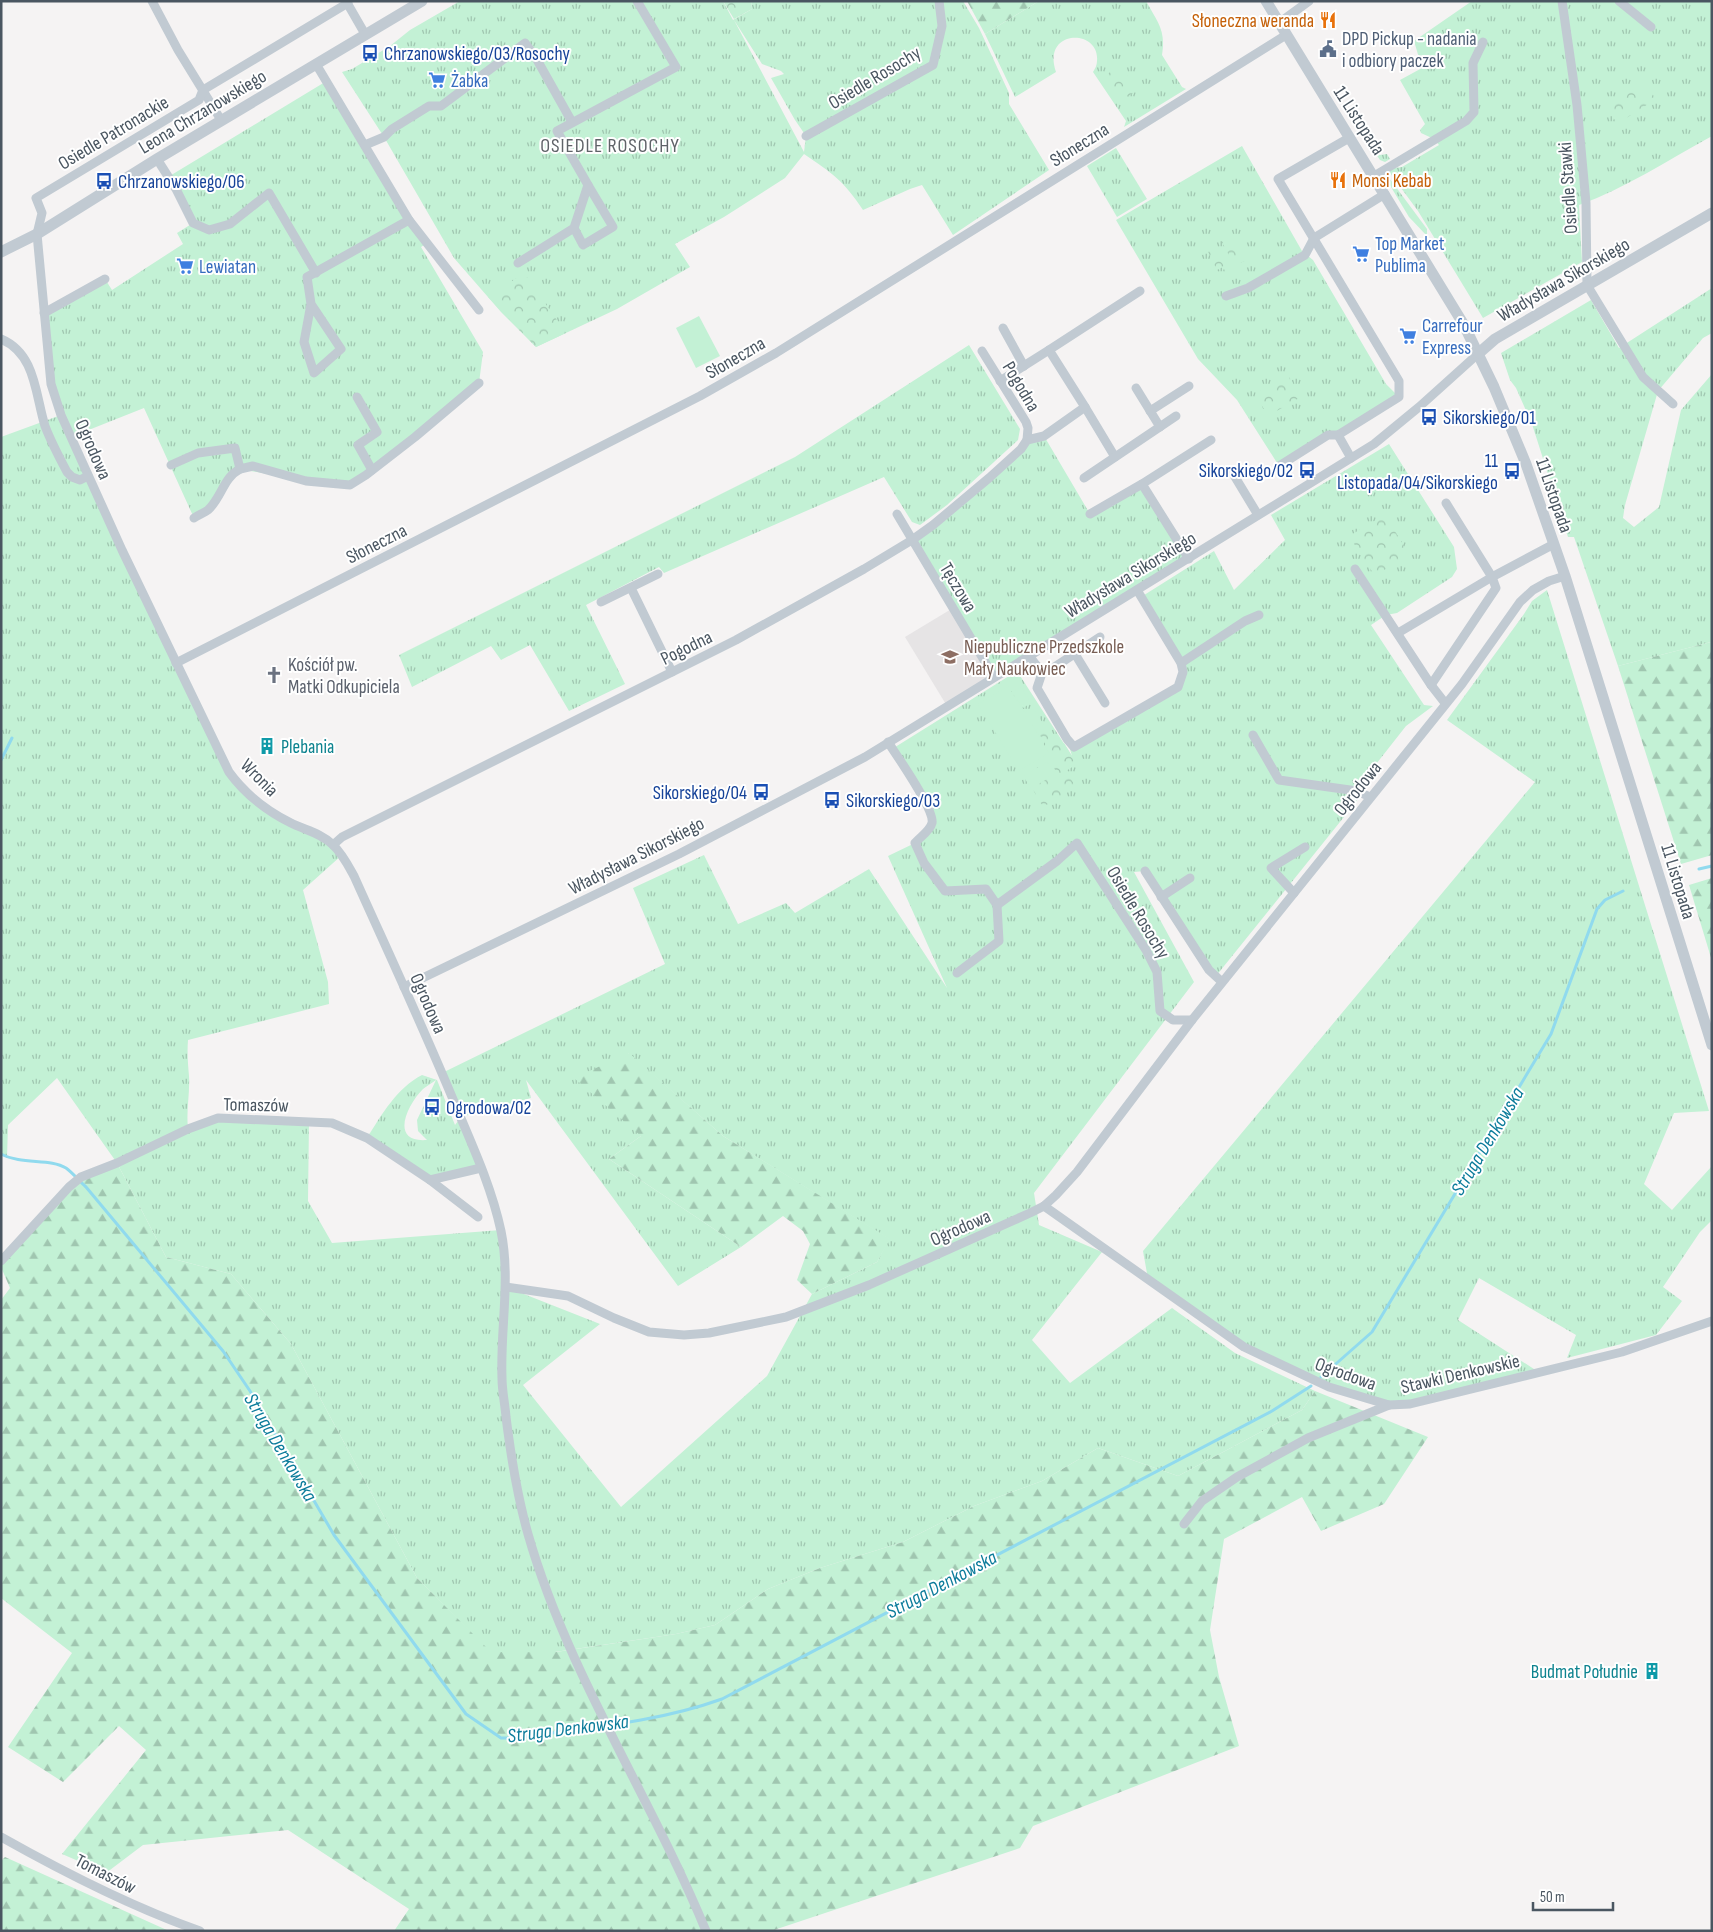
<svg xmlns="http://www.w3.org/2000/svg" width="1713" height="1932" font-family="'Sofia Sans Condensed',sans-serif">
<defs>
<pattern id="grass-tufts" width="24" height="20" patternUnits="userSpaceOnUse" patternTransform="scale(1.25)"><rect width="24" height="20" fill="#c3f1d5"/><path d="M3 7l-1-3M5 7V3M7 7l1-3M15 17l-1-3M17 17v-4M19 17l1-3" fill="none" stroke="#a0c6b0"/></pattern>
<pattern id="forest-firs" width="22" height="20" patternUnits="userSpaceOnUse" patternTransform="scale(1.25)"><rect width="22" height="20" fill="#c3f1d5"/><path d="M5 1l3.5 6h-7zM16 11l3.5 6h-7z" fill="#a0c6b0"/></pattern>
<pattern id="park-crowns" width="20" height="18" patternUnits="userSpaceOnUse" patternTransform="scale(1.25)"><rect width="20" height="18" fill="#c3f1d5"/><path d="M2 6a3 3 0 1 1 6 0M12 15a3 3 0 1 1 6 0" fill="none" stroke="#a0c6b0"/></pattern>
</defs>
<rect width="100%" height="100%" fill="#f5f3f3"/>
<polygon fill="#e6e4e5" points="953,608 994,677 947,706 905,637"/>
<g fill="url(#grass-tufts)" fill-rule="evenodd">
<path d="M 460,1 L 723,1 L 733,20 L 752,9 L 751,1 L 963,1 L 979,28 L 1009,93 L 1009,104 L 1049,170 L 953,235 L 922,185 L 910,189 L 863,210 C 844,181 832,173 804,154 L 785,178 L 724,217 L 675,244 L 690,267 L 617,309 L 536,347 L 501,312 L 454,258 L 384,137 L 342,72 L 352,69 L 390,46 L 410,30 ZM 734,20 L 762,64 L 781,71 L 784,74 L 771,78 L 795,120 L 806,136 L 804,152 Z"/>
<path d="M 1039,1 L 1146,1 C 1158,23 1166,30 1162,55 L 1182,87 L 1186,89 L 1124,127 L 1126,121 L 1093,72 C 1095,69 1097,65 1097,61 C 1100,28 1041,29 1056,72 L 1015,97 L 985,34 Z"/>
<path d="M 1472,1 L 1712,1 L 1712,136 C 1668,160 1626,188 1579,205 L 1582,262 L 1483,318 L 1418,211 L 1387,169 L 1402,167 L 1439,145 L 1434,139 L 1421,133 L 1420,130 L 1425,124 L 1400,80 L 1422,68 L 1414,41 Z"/>
<path d="M 325,82 L 427,243 L 421,247 L 483,352 L 479,383 L 358,481 L 306,481 L 240,469 L 217,498 L 194,518 L 144,408 L 71,437 L 229,772 L 255,800 L 322,836 L 342,855 L 303,890 L 328,982 L 329,1004 L 188,1040 C 187,1053 188,1064 189,1076 C 190,1094 186,1111 188,1128 L 218,1118 L 309,1121 L 308,1201 L 332,1243 L 501,1230 L 506,1287 L 600,1324 L 523,1385 L 621,1507 L 767,1376 L 812,1294 L 877,1262 L 889,1239 L 723,1136 L 628,1053 L 641,1136 L 609,1159 L 741,1247 L 678,1286 L 526,1080 L 531,1098 L 461,1117 L 481,1168 L 430,1180 L 367,1138 C 382,1114 397,1088 422,1075 L 437,1080 L 455,1125 L 461,1117 L 442,1073 L 665,964 L 633,888 L 704,855 L 738,924 L 786,903 L 795,913 L 869,869 L 947,988 L 888,856 L 915,843 L 932,822 L 892,749 L 1017,671 L 1072,756 L 1067,739 L 1074,747 L 1178,687 L 1183,672 L 1141,597 L 1214,551 L 1234,590 L 1285,540 L 1271,515 L 1389,444 L 1454,547 L 1457,569 L 1452,577 L 1397,613 L 1386,615 L 1371,625 L 1424,705 L 1433,706 L 1406,726 L 1373,768 L 1356,802 L 1216,976 L 1145,871 L 1134,872 L 1194,982 L 1034,1193 L 1039,1225 L 1102,1252 L 1032,1340 L 1070,1383 L 1172,1308 L 1235,1353 L 1315,1391 L 1302,1410 L 1178,1476 L 1098,1448 L 1042,1481 L 974,1506 L 903,1542 L 820,1568 L 768,1589 L 715,1625 L 676,1634 L 555,1652 L 490,1652 L 417,1578 L 291,1344 L 231,1274 L 166,1257 L 117,1163 L 57,1078 L 8,1125 L 7,1158 L 1,1154 L 1,437 L 61,415 L 51,384 L 44,313 L 105,279 L 112,290 L 183,244 L 177,233 L 193,223 L 168,177 ZM 436,1080 L 417,1120 L 418,1131 L 427,1140 C 389,1143 407,1105 423,1089 C 427,1086 432,1083 436,1080 Z"/>
<polygon points="1356,115 1380,155 1387,154 1390,159 1385,162 1380,160 1352,118"/>
<polygon points="1242,146 1302,251 1313,260 1386,384 1399,397 1338,435 1328,435 1279,466 1237,400 1198,359 1116,220"/>
<polygon points="1116,148 1147,199 1117,217 1087,166"/>
<polygon points="1387,175 1427,229 1427,236 1409,217 1388,182"/>
<polygon points="1712,288 1712,333 1703,338 1658,391 1625,505 1623,518 1634,527 1659,507 1681,410 1712,374 1712,641 1711,642 1618,666 1574,537 1568,537 1532,424 1516,388 1510,380 1501,353 1591,300 1619,348"/>
<polygon points="969,345 1020,429 1018,440 947,505 920,525 912,522 884,477 664,573 659,567 586,605 625,684 569,711 530,645 501,660 491,646 412,687 399,655 795,457"/>
<polygon points="1044,436 1090,514 1142,484 1189,559 994,677 912,540 1024,445"/>
<polygon points="1547,590 1709,1111 1674,1113 1644,1184 1672,1210 1712,1166 1712,1220 1700,1232 1663,1287 1682,1301 1656,1335 1567,1358 1576,1335 1479,1278 1458,1320 1537,1371 1389,1405 1329,1387 1244,1347 1148,1279 1143,1251 1535,782 1447,720 1524,614 1532,601"/>
</g>
<g fill="url(#forest-firs)">
<polygon points="967,1 1039,1 985,34"/>
<polygon points="1712,641 1712,855 1681,864 1618,666 1711,642"/>
<polygon points="1712,878 1712,961 1689,885"/>
<polygon points="629,1053 723,1136 890,1239 877,1262 812,1294 797,1280 810,1244 803,1231 783,1216 741,1247 609,1159 641,1136 574,1078"/>
<polygon points="117,1163 166,1257 231,1274 291,1344 417,1578 491,1652 556,1652 676,1634 715,1625 768,1589 820,1568 903,1542 974,1506 1042,1481 1098,1448 1178,1476 1302,1410 1315,1391 1428,1437 1384,1504 1321,1531 1302,1497 1224,1539 1210,1630 1219,1677 1239,1746 1033,1826 1020,1848 771,1931 394,1931 409,1909 288,1830 143,1845 106,1873 62,1854 146,1750 119,1726 63,1782 8,1747 72,1653 1,1598 1,1300 10,1288 1,1267 1,1261 69,1187"/>
<polygon points="5,1857 169,1931 1,1931 1,1861"/>
</g>
<g fill="url(#park-crowns)">
<polygon points="723,1 751,1 752,9 734,19"/>
<polygon points="1112,71 1134,78 1140,89 1118,102 1104,76"/>
<polygon points="1637,87 1647,87 1656,99 1617,124 1608,108"/>
<polygon points="1230,237 1238,252 1247,258 1245,261 1234,265 1222,242"/>
<polygon points="1218,247 1230,269 1225,271 1223,267 1217,270 1208,252"/>
<polygon points="524,273 566,333 536,347 488,297"/>
<polygon points="1288,375 1301,397 1268,416 1255,394"/>
<polygon points="1385,515 1409,554 1375,576 1349,536"/>
<polygon points="1048,726 1060,746 1064,743 1077,764 1066,771 1076,787 1043,807 1032,788 1057,773 1048,758 1052,755 1038,732"/>
</g>
<g fill="#c3f1d5">
<polygon points="699,316 720,356 696,368 676,328"/>
<polygon points="1008,686 1012,692 1021,687 1031,703 1023,708 1013,694 1025,713 1033,708 1044,725 1036,730 1032,724 1049,753 1019,771 978,704"/>
<polygon points="1047,762 1055,773 1031,788 1023,776"/>
</g>
<g fill="none" stroke-linecap="round" stroke-linejoin="round">
<g stroke="#90daee" stroke-width="3">
<polyline points="1,760 12,738"/>
<polyline points="1699,869 1712,866"/>
<path d="M 1,1154 C 22,1165 50,1158 66,1168 C 73,1173 79,1181 86,1187 L 223,1351 L 250,1391 L 334,1535 L 466,1714 L 501,1738 L 514,1738 C 584,1728 655,1723 722,1699 L 1272,1411 L 1311,1386"/>
<polyline points="1321,1377 1372,1332 1551,1034 1597,909 1605,900 1623,891"/>
</g>
<g stroke="#c1cad2" stroke-width="9">
<polyline points="152,1 178,50 221,120"/>
<polyline points="346,1 365,34"/>
<polyline points="1562,1 1577,105 1586,203 1587,285 1643,377 1673,404"/>
<polyline points="1619,1 1651,27"/>
<path d="M 348,3 L 203,90 L 199,100 L 36,198 L 42,213 L 37,234 L 51,384 L 61,415 L 122,550 L 229,772 C 245,794 267,811 291,823 C 305,830 321,833 332,844 C 342,853 348,865 354,876 C 389,954 425,1031 457,1109 C 474,1149 492,1189 501,1231 C 511,1280 500,1329 502,1378 C 502,1391 505,1404 506,1417 C 511,1457 517,1495 528,1534 C 568,1674 651,1797 706,1931"/>
<polyline points="1279,23 1309,1"/>
<polyline points="316,64 409,220 479,310"/>
<polyline points="806,136 933,65 942,26 939,1"/>
<polyline points="1349,138 1278,179 1399,381 1399,397 1338,435 1351,458"/>
<polyline points="365,145 384,137 392,129 429,106 441,106 525,43 536,58 572,122"/>
<polyline points="157,159 176,189 193,223 209,230 230,224 269,193 316,273"/>
<polyline points="1374,176 1466,121 1474,112 1473,63 1483,42"/>
<polyline points="574,228 583,245 613,227 588,185"/>
<polyline points="518,263 574,228 588,185 557,131 676,67 637,1"/>
<polyline points="1226,296 1248,288 1305,255 1314,238 1385,194"/>
<polyline points="311,304 341,349 314,373 304,342 311,304 307,277 409,220"/>
<polyline points="44,313 105,279"/>
<polyline points="1003,328 1024,366"/>
<path d="M 1,339 C 36,354 35,394 45,426 C 51,442 59,457 67,472 L 72,477 L 80,480 L 88,476"/>
<polyline points="982,351 1026,422 1028,428 1027,440"/>
<polyline points="1000,381 1049,350"/>
<polyline points="1136,388 1160,427"/>
<polyline points="357,397 377,432 358,445 372,470"/>
<polyline points="1085,407 1115,457"/>
<polyline points="1150,411 1189,386"/>
<polyline points="171,465 198,453 235,448 240,469 253,466 306,481 350,485 366,475 415,437 479,383"/>
<polyline points="1279,466 1328,435 1338,435"/>
<polyline points="1232,472 1258,515"/>
<polyline points="1084,478 1176,416"/>
<polyline points="1142,484 1189,559"/>
<polyline points="897,514 994,677"/>
<polyline points="1090,514 1142,484 1211,440"/>
<path d="M 194,518 C 198,515 204,513 208,510 C 222,497 223,478 240,469"/>
<polyline points="1355,569 1431,685 1445,703"/>
<polyline points="631,588 672,672"/>
<polyline points="601,602 658,574"/>
<polyline points="1398,633 1492,577 1554,544"/>
<polyline points="1075,654 1105,703"/>
<path d="M 1029,655 C 1035,664 1039,671 1050,670 L 1100,637"/>
<polyline points="176,663 700,396 776,353 1286,35"/>
<polyline points="1181,663 1245,621 1259,615"/>
<polyline points="1043,670 1037,688 1067,739 1074,747 1178,687 1183,672 1181,663 1137,590"/>
<polyline points="1431,685 1496,588 1492,577 1446,503"/>
<polyline points="1253,735 1279,780 1357,791 1370,797"/>
<path d="M 888,742 C 897,756 935,810 932,823 C 930,831 920,837 915,843 L 924,863 L 945,891 L 986,889 L 997,905 L 999,941 L 957,973"/>
<polyline points="333,845 342,837 736,640 864,569 912,540 933,525 989,478 1021,449 1027,440 1044,436 1085,407 1049,350 1140,291"/>
<polyline points="1145,871 1209,970 1222,982"/>
<polyline points="1294,893 1271,868 1305,847"/>
<polyline points="1161,897 1190,878"/>
<polyline points="997,905 1057,861 1077,843 1146,950 1157,972 1160,1011 1173,1020 1192,1020"/>
<polyline points="404,987 679,854 865,757 1374,444 1419,407 1479,353"/>
<polyline points="430,1180 478,1217"/>
<polyline points="1044,1206 1244,1347 1329,1387 1389,1405"/>
<polyline points="1,1261 69,1187 81,1177 117,1163 188,1129 218,1118 332,1123 367,1138 430,1180 481,1168"/>
<polyline points="506,1287 568,1296 614,1318 649,1332 684,1335 709,1333 786,1317 869,1285 1030,1213 1044,1206 1056,1195 1077,1172 1192,1020 1462,684 1520,602 1533,590 1549,581 1565,576"/>
<polyline points="1184,1524 1202,1501 1237,1477 1308,1438 1389,1405 1410,1404 1622,1352 1712,1321"/>
<path d="M 1,1837 C 65,1873 131,1907 200,1931"/>
</g>
<g stroke="#c1cad2" stroke-width="11">
<polyline points="1266,1 1464,325 1494,387 1526,464 1565,576 1712,1045"/>
<polyline points="1,252 37,234 157,159 422,1"/>
<polyline points="1479,353 1495,339 1712,213"/>
</g>
</g>
<defs>
<g id="restaurant-bare" transform="scale(1.35)"><path d="M-5-6h1v4h1v-4h1v4h1v-4h1v5L-1.5 .5V6h-2V.5L-5-1ZM5-6V6H3V1.5H1.5Q1.5-4 5-6Z" fill="#e8710a" stroke="#fff" stroke-width="2.5" paint-order="stroke"/></g>
<g id="civic-bare" transform="scale(1.35)"><path d="M-.6-6.5H3V-4.5H.6V-3L4-1V1h2V6H-6V1h2V-1L-.6-3ZM-1.2 2.5V6h2.4V2.5Z" fill="#5c6f8a" stroke="#fff" stroke-width="2.5" paint-order="stroke"/></g>
<g id="bus-bare" transform="scale(1.35)"><path d="M-5-6H5V4H4V6H2V4H-2V6H-4V4H-5ZM-3.5-4V0h7V-4ZM-3.5 1.2v1.5H-2V1.2ZM2 1.2v1.5H3.5V1.2Z" fill="#1a4fb4" stroke="#fff" stroke-width="2.5" paint-order="stroke"/></g>
<g id="supermarket-bare" transform="scale(1.35)"><path d="M-6-5.5h2.5l.6 2H6L4.5 2H-2.5L-4.4-4H-6ZM-1.5 3.2a1.3 1.3 0 1 0 .1 0ZM3 3.2a1.3 1.3 0 1 0 .1 0Z" fill="#3f7fe0" stroke="#fff" stroke-width="2.5" paint-order="stroke"/></g>
<g id="school-bare" transform="scale(1.35)"><path d="M0-5L7-2L0 1L-7-2ZM-4 1L0 2.5L4 1V4Q0 6-4 4Z" fill="#8d6e63" stroke="#fff" stroke-width="2.5" paint-order="stroke"/></g>
<g id="church-bare" transform="scale(1.35)"><path d="M-1.2-6h2.4v3.5h3.3v2.4h-3.3V6h-2.4V-.1h-3.3v-2.4h3.3Z" fill="#6b7280" stroke="#fff" stroke-width="2.5" paint-order="stroke"/></g>
<g id="building-bare" transform="scale(1.35)"><path d="M-4-6H4V6H1V3H-1V6H-4ZM-2.5-4.3h1.7v1.8h-1.7ZM.8-4.3h1.7v1.8H.8ZM-2.5-1h1.7V.8h-1.7ZM.8-1h1.7V.8H.8Z" fill="#0f9aa8" stroke="#fff" stroke-width="2.5" paint-order="stroke"/></g>
</defs>
<g fill-rule="evenodd">
<use href="#restaurant-bare" x="1328" y="20"/>
<use href="#civic-bare" x="1328" y="49"/>
<use href="#bus-bare" x="370" y="53"/>
<use href="#supermarket-bare" x="437" y="80"/>
<use href="#restaurant-bare" x="1338" y="180"/>
<use href="#bus-bare" x="104" y="181"/>
<use href="#supermarket-bare" x="1361" y="254"/>
<use href="#supermarket-bare" x="185" y="266"/>
<use href="#supermarket-bare" x="1408" y="336"/>
<use href="#bus-bare" x="1429" y="417"/>
<use href="#bus-bare" x="1307" y="470"/>
<use href="#bus-bare" x="1512" y="471"/>
<use href="#school-bare" x="950" y="657"/>
<use href="#church-bare" x="274" y="675"/>
<use href="#building-bare" x="267" y="746"/>
<use href="#bus-bare" x="761" y="792"/>
<use href="#bus-bare" x="832" y="800"/>
<use href="#bus-bare" x="432" y="1107"/>
<use href="#building-bare" x="1652" y="1671"/>
</g>
<g text-anchor="middle" stroke-width="4" stroke-linejoin="round" paint-order="stroke">
<g font-size="19" fill="#c56008" stroke="#fff" text-anchor="end">
<text x="1314" y="27">Słoneczna weranda</text>
<text x="1352" y="187" text-anchor="start">Monsi Kebab</text>
</g>
<g font-size="19" fill="#4e5e75" stroke="#fff" text-anchor="start">
<text x="1342" y="45">DPD Pickup - nadania<tspan x="1342" dy="22">i odbiory paczek</tspan></text>
</g>
<g font-size="19" fill="#164399" stroke="#fff" text-anchor="start">
<text x="384" y="60">Chrzanowskiego/03/Rosochy</text>
<text x="118" y="188">Chrzanowskiego/06</text>
<text x="1443" y="424">Sikorskiego/01</text>
<text x="1498" y="467" text-anchor="end">11<tspan x="1498" dy="22">Listopada/04/Sikorskiego</tspan></text>
<text x="1293" y="477" text-anchor="end">Sikorskiego/02</text>
<text x="747" y="799" text-anchor="end">Sikorskiego/04</text>
<text x="846" y="807">Sikorskiego/03</text>
<text x="446" y="1114">Ogrodowa/02</text>
</g>
<g font-size="19" fill="#4a5661" stroke="#fff">
<text transform="translate(874 77) rotate(-31)" y="7">Osiedle Rosochy</text>
<text transform="translate(202 111) rotate(-31)" y="7">Leona Chrzanowskiego</text>
<text transform="translate(1360 120) rotate(57)" y="7">11 Listopada</text>
<text transform="translate(113 132) rotate(-31)" y="7">Osiedle Patronackie</text>
<text transform="translate(1079 144) rotate(-32)" y="7">Słoneczna</text>
<text transform="translate(1567 188) rotate(-94)" y="7">Osiedle Stawki</text>
<text transform="translate(1563 279) rotate(-30)" y="7">Władysława Sikorskiego</text>
<text transform="translate(735 357) rotate(-30)" y="7">Słoneczna</text>
<text transform="translate(1022 386) rotate(59)" y="7">Pogodna</text>
<text transform="translate(94 449) rotate(66)" y="7">Ogrodowa</text>
<text transform="translate(1555 495) rotate(71)" y="7">11 Listopada</text>
<text transform="translate(376 543) rotate(-27)" y="7">Słoneczna</text>
<text transform="translate(1130 574) rotate(-31)" y="7">Władysława Sikorskiego</text>
<text transform="translate(959 587) rotate(59)" y="7">Tęczowa</text>
<text transform="translate(686 647) rotate(-26)" y="7">Pogodna</text>
<text transform="translate(260 777) rotate(45)" y="7">Wronia</text>
<text transform="translate(1357 788) rotate(-51)" y="7">Ogrodowa</text>
<text transform="translate(636 855) rotate(-27)" y="7">Władysława Sikorskiego</text>
<text transform="translate(1679 881) rotate(73)" y="7">11 Listopada</text>
<text transform="translate(1139 912) rotate(59)" y="7">Osiedle Rosochy</text>
<text transform="translate(429 1003) rotate(66)" y="7">Ogrodowa</text>
<text transform="translate(256 1104) rotate(1)" y="7">Tomaszów</text>
<text transform="translate(960 1227) rotate(-24)" y="7">Ogrodowa</text>
<text transform="translate(1346 1373) rotate(20)" y="7">Ogrodowa</text>
<text transform="translate(1460 1373) rotate(-13)" y="7">Stawki Denkowskie</text>
<text transform="translate(106 1873) rotate(27)" y="7">Tomaszów</text>
</g>
<g font-size="19" fill="#366cbe" stroke="#fff" text-anchor="start">
<text x="451" y="87">Żabka</text>
<text x="1375" y="250">Top Market<tspan x="1375" dy="22">Publima</tspan></text>
<text x="199" y="273">Lewiatan</text>
<text x="1422" y="332">Carrefour<tspan x="1422" dy="22">Express</tspan></text>
</g>
<g font-size="19" fill="#785e54" stroke="#fff" text-anchor="start">
<text x="964" y="653">Niepubliczne Przedszkole<tspan x="964" dy="22">Mały Naukowiec</tspan></text>
</g>
<g font-size="19" fill="#5b616d" stroke="#fff" text-anchor="start">
<text x="288" y="671">Kościół pw.<tspan x="288" dy="22">Matki Odkupiciela</tspan></text>
</g>
<g font-size="19" fill="#0d838f" stroke="#fff" text-anchor="start">
<text x="281" y="753">Plebania</text>
<text x="1638" y="1678" text-anchor="end">Budmat Południe</text>
</g>
<g font-size="20" letter-spacing="1" fill="#5f6368" stroke="#fff">
<text x="610" y="152">OSIEDLE ROSOCHY</text>
</g>
<g font-size="20" font-style="italic" fill="#0c7c9b" stroke="#fff">
<text transform="translate(1487 1141) rotate(-59)" y="7">Struga Denkowska</text>
<text transform="translate(281 1447) rotate(59)" y="7">Struga Denkowska</text>
<text transform="translate(941 1584) rotate(-28)" y="7">Struga Denkowska</text>
<text transform="translate(568 1728) rotate(-7)" y="7">Struga Denkowska</text>
</g>
</g>
<rect width="1713" height="1932" fill="none" stroke="#4a5661" stroke-width="5"/>
<path d="M1533 1902v8h80v-8" fill="none" stroke="#4a5661" stroke-width="2.5"/>
<text x="1540" y="1902" font-size="15" fill="#4a5661" stroke="#ffffff" stroke-width="4" paint-order="stroke">50 m</text>
</svg>
